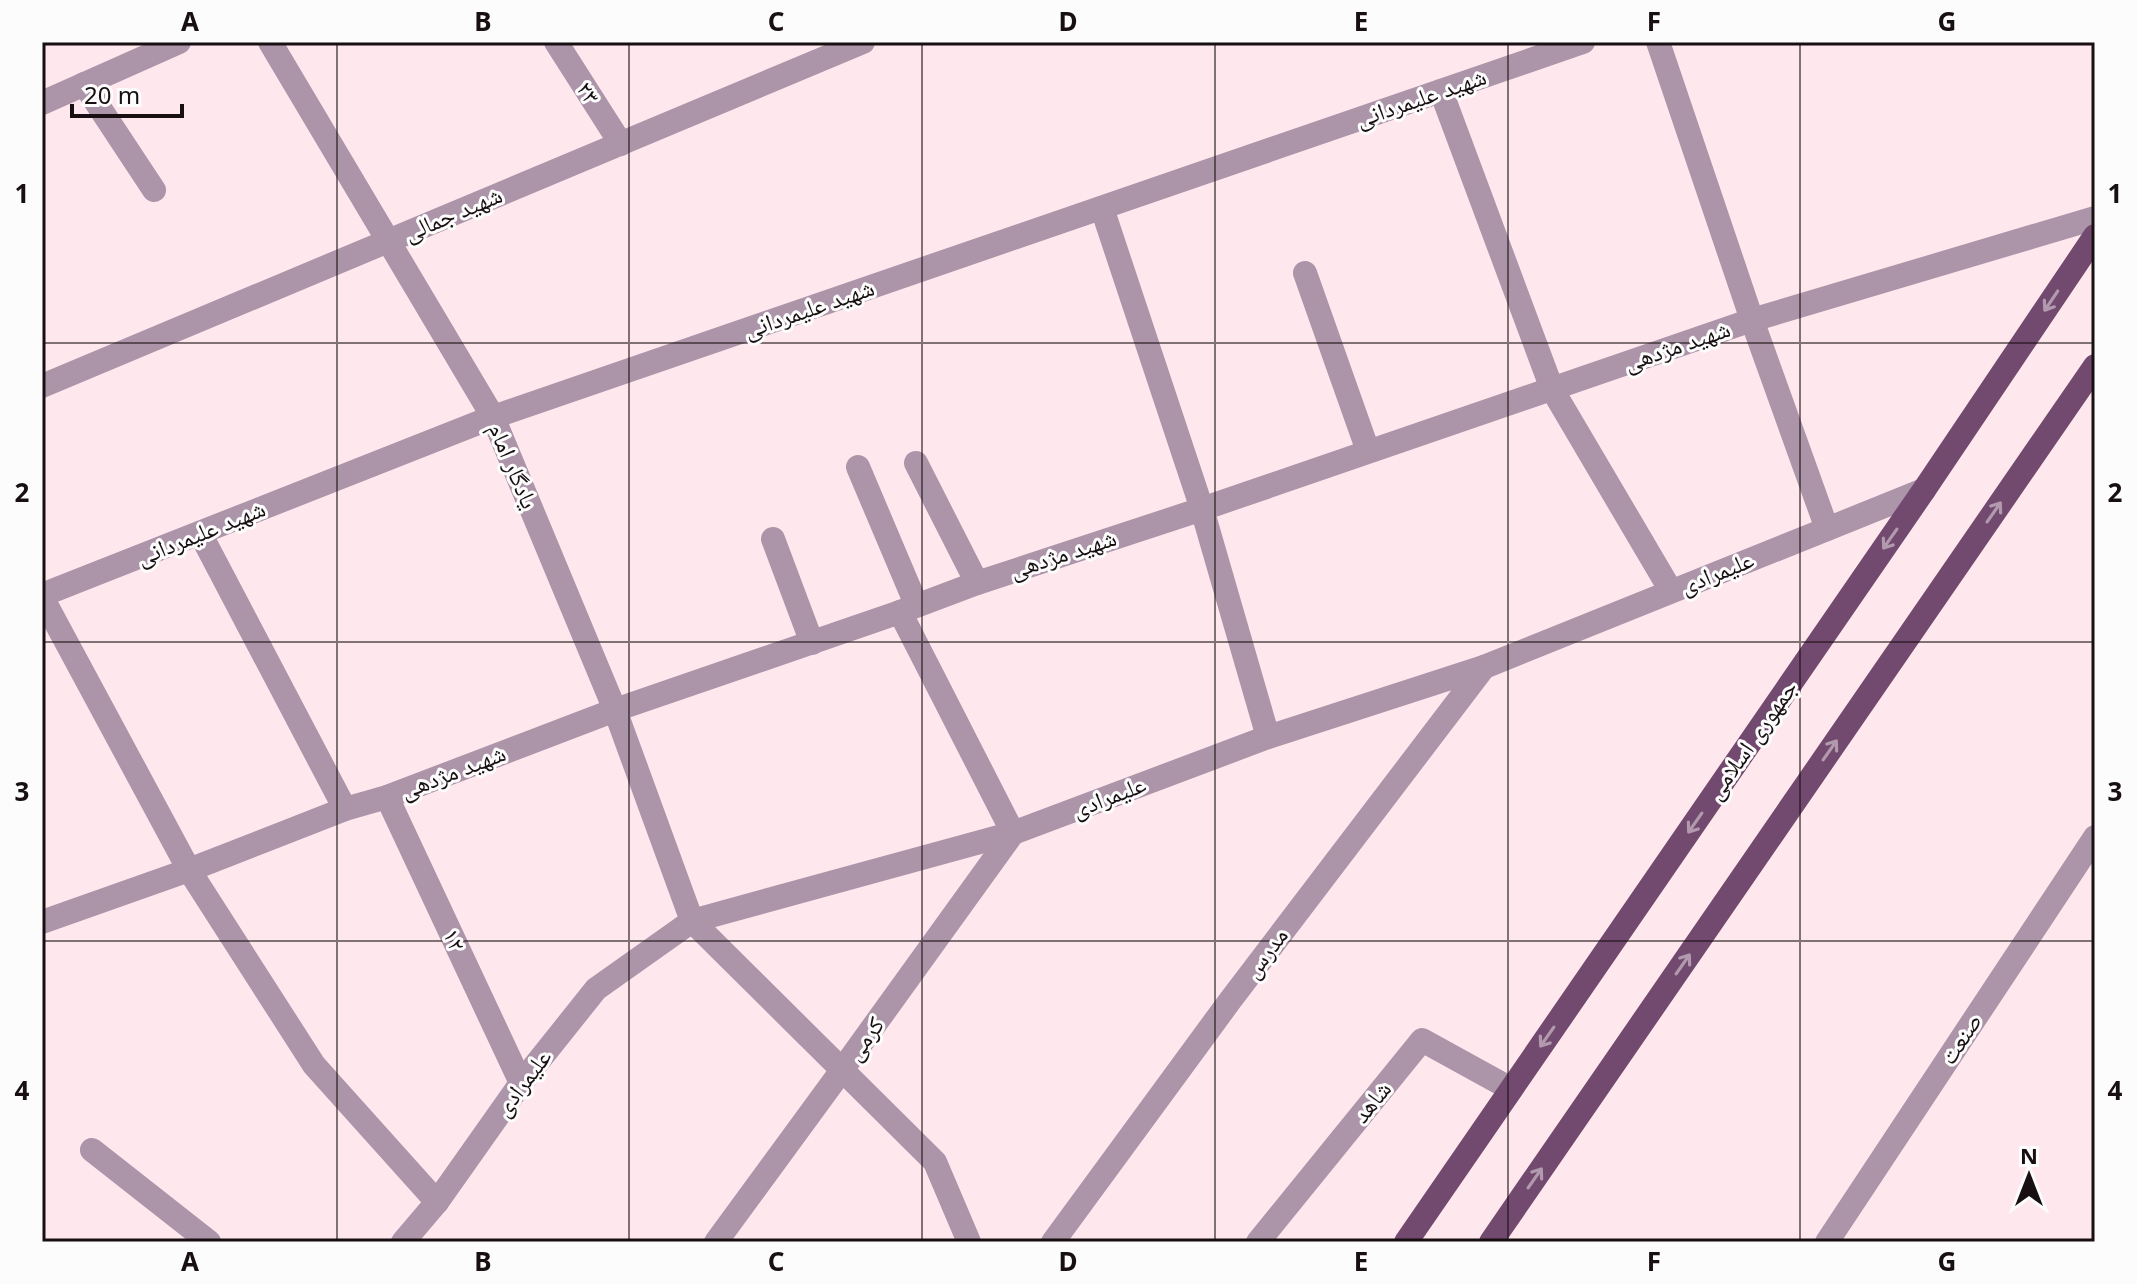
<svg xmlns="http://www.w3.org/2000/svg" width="2137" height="1284" font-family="'Noto Sans','Noto Naskh Arabic',sans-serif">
<rect width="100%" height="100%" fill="#fee8ed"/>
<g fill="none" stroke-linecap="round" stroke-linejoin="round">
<g stroke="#ac94a9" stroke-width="24">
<polyline points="270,42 493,417 615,710 692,921 935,1162 969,1242"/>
<polyline points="556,42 621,144"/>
<polyline points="1658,42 1752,320 1827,529"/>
<polyline points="84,84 154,190"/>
<polyline points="1441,91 1552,389 1671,591"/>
<polyline points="42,103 179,42"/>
<polyline points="1102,208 1202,509 1268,737"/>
<polyline points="1305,273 1368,451"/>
<polyline points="42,386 863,42"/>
<polyline points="916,463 977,583"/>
<polyline points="858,467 916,604"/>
<polyline points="200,533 345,809"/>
<polyline points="773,539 812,643"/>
<polyline points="42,595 493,417 1583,42"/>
<polyline points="42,597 189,870 314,1065 437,1202"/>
<polyline points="387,797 521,1083"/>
<polyline points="42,922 189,870 345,809 387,797 615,710 900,612 977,583 1202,509 1752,320 2095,218"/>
<polyline points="92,1150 209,1242"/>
<polyline points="403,1242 437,1202 521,1083 596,989 692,921 1013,833 1268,737 1484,667 1924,490"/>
<polyline points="716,1242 842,1070 1013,833 900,612"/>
<polyline points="1053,1242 1229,1002 1484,667"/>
<polyline points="1258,1242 1422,1040 1511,1089"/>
<polyline points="1827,1242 2095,837"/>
</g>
<g stroke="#734a6f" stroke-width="24">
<polyline points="1406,1242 1924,490 2095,236"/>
<polyline points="1491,1242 2095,366"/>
</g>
</g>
<defs><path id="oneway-shaft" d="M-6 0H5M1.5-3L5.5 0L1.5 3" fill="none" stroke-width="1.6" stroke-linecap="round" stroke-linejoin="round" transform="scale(2)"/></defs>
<g stroke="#b19aae">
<use href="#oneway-shaft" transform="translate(2051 301) rotate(124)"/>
<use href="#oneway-shaft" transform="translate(1994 512) rotate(-55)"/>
<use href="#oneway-shaft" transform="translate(1890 539) rotate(125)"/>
<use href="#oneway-shaft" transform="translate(1830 750) rotate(-55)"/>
<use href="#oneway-shaft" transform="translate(1695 823) rotate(125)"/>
<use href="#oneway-shaft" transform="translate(1683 964) rotate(-55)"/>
<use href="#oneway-shaft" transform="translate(1547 1037) rotate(125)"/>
<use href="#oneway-shaft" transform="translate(1535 1178) rotate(-55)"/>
</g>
<path fill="none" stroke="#170f11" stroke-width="2" stroke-opacity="0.55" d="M 337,42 L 337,1242M 629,42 L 629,1242M 922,42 L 922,1242M 1215,42 L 1215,1242M 1508,42 L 1508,1242M 1800,42 L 1800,1242M 42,343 L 2095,343M 42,642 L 2095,642M 42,941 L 2095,941"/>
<g text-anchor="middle" stroke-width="6" stroke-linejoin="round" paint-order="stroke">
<g font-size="24" fill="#170f11" stroke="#fcfcfc">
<text transform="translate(588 93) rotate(57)" y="8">۲۳</text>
<text transform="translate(1421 98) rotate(-19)" y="8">شهید علیمردانی</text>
<text transform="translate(453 214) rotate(-23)" y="8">شهید جمالی</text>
<text transform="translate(809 309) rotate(-19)" y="8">شهید علیمردانی</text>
<text transform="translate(1677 346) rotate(-19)" y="8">شهید مژدهی</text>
<text transform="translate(513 466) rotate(67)" y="8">یادگار امام</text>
<text transform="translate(201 533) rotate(-22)" y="8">شهید علیمردانی</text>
<text transform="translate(1063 554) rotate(-18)" y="8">شهید مژدهی</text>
<text transform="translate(1717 573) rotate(-22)" y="8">علیمرادی</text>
<text transform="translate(1752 740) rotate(-55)" y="8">جمهوری اسلامی</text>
<text transform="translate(453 772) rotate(-21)" y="8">شهید مژدهی</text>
<text transform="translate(1109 797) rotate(-21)" y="8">علیمرادی</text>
<text transform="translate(454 940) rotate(65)" y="8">۱۲</text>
<text transform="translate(1266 953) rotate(-53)" y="8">مدرس</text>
<text transform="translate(865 1039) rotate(-54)" y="8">کرمی</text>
<text transform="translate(1961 1039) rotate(-57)" y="8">صنعت</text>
<text transform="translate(523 1083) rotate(-53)" y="8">علیمرادی</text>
<text transform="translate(1372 1102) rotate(-51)" y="8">شاهد</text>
</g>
</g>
<rect width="2137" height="1284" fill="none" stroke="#fcfcfc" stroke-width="88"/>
<g transform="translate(2029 1176)" stroke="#fcfcfc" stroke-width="6" paint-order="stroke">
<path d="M0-6L14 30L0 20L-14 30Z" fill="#170f11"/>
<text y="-12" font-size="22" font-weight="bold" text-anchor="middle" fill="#170f11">N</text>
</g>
<path d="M72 104v12h110v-12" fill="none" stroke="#170f11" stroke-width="4"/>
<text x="84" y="104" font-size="24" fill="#170f11" stroke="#fcfcfc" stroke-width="6" paint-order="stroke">20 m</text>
<rect x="44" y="44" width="2049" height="1196" fill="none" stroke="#170f11" stroke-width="3"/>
<g font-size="26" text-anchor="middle" font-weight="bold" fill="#170f11">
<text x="190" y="31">A</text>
<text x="483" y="31">B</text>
<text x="776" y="31">C</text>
<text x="1068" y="31">D</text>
<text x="1361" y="31">E</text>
<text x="1654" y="31">F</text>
<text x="1947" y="31">G</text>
<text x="22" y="203">1</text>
<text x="2115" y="203">1</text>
<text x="22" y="502">2</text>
<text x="2115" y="502">2</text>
<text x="22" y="801">3</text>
<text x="2115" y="801">3</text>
<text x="22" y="1100">4</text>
<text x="2115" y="1100">4</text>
<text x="190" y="1271">A</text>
<text x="483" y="1271">B</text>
<text x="776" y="1271">C</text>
<text x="1068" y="1271">D</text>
<text x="1361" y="1271">E</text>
<text x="1654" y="1271">F</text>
<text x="1947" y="1271">G</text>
</g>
</svg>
